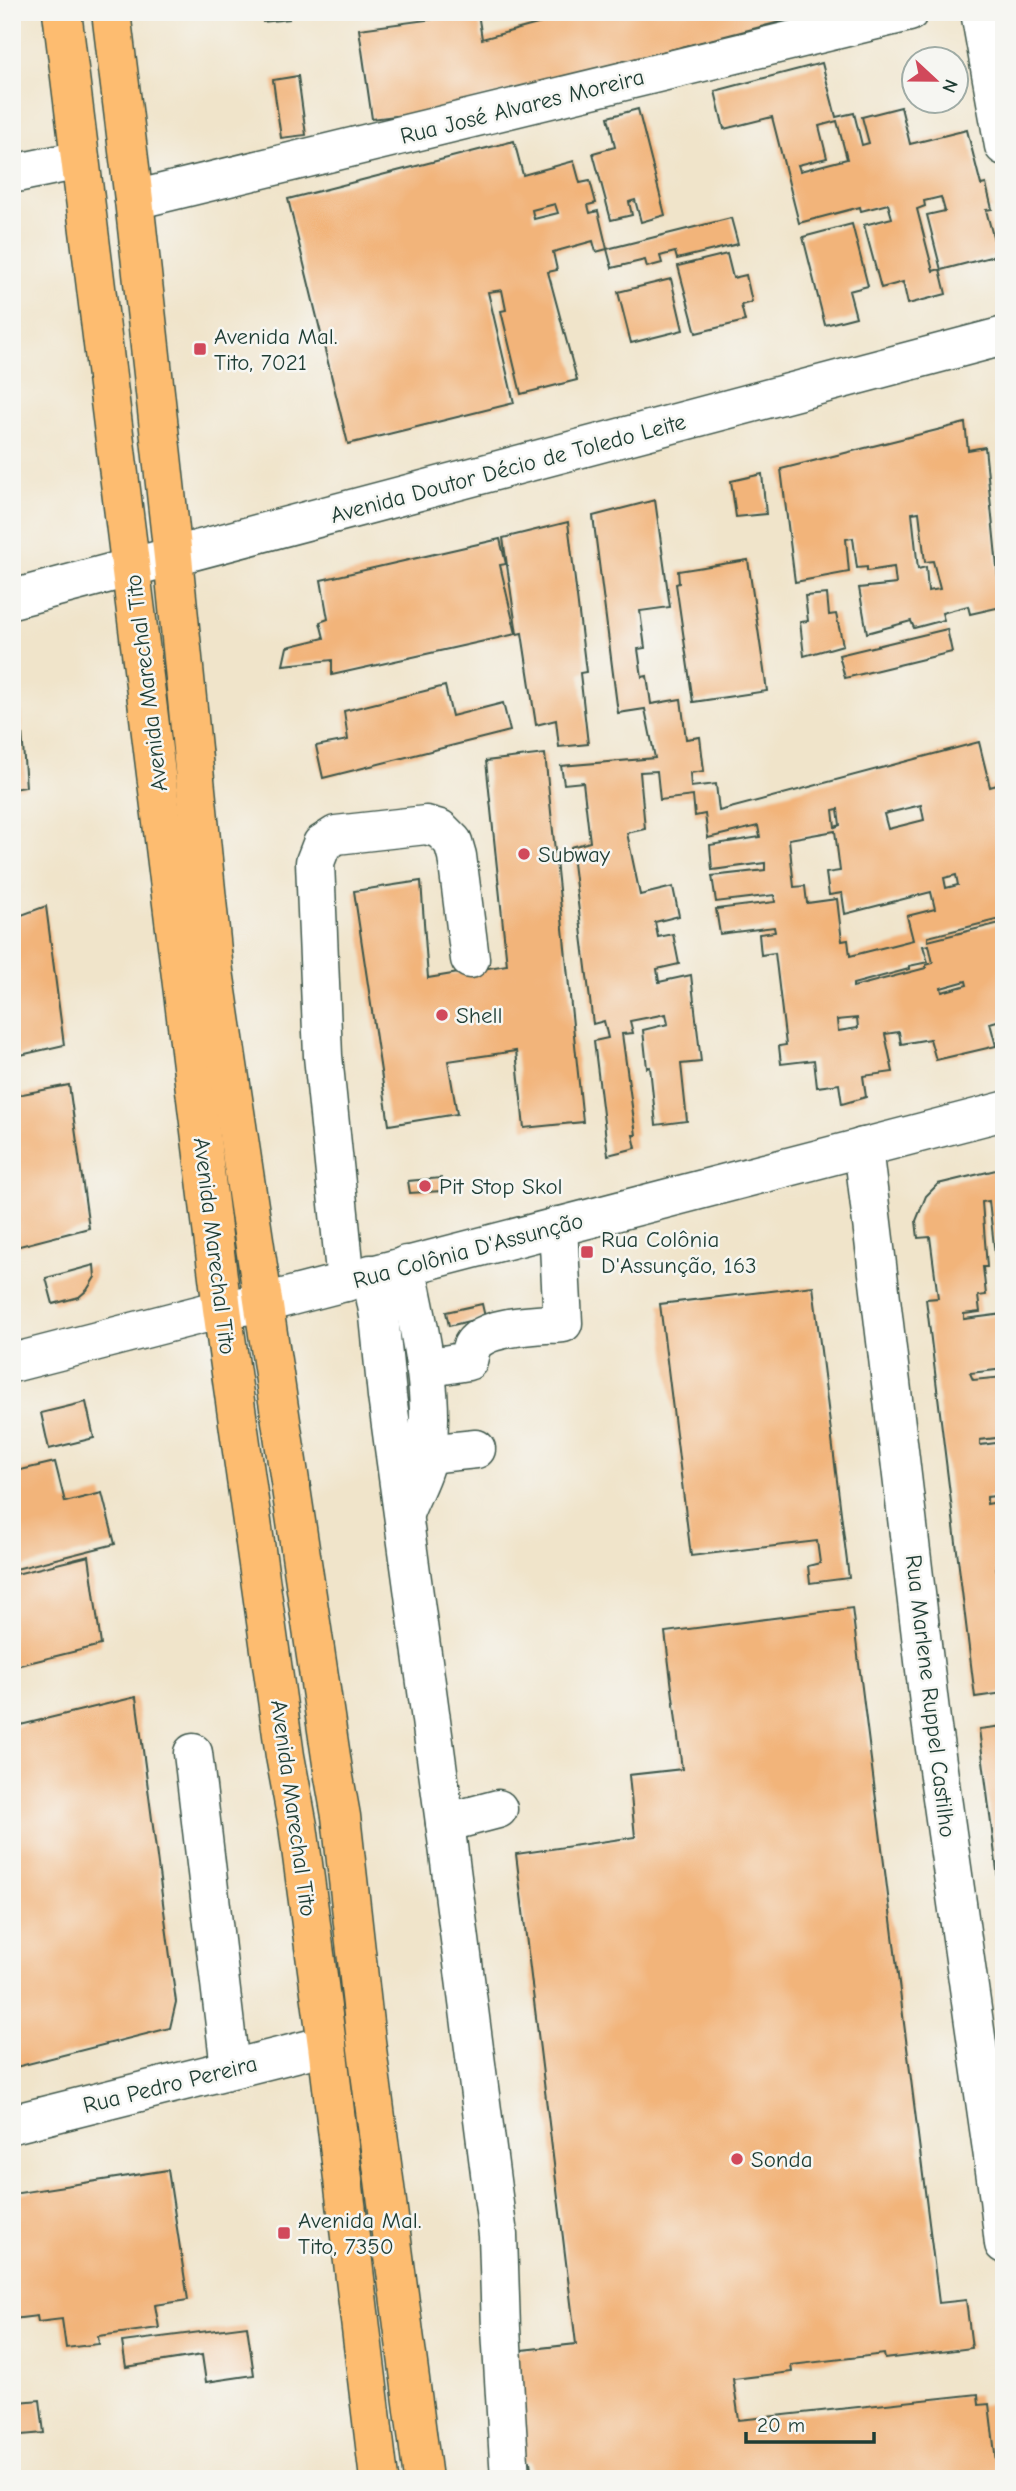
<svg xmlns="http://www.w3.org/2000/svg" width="1016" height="2491" font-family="'Comic Neue',sans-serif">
<rect width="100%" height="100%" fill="#f6f6f2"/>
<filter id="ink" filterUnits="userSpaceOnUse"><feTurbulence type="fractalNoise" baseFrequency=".0143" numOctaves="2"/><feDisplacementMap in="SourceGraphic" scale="14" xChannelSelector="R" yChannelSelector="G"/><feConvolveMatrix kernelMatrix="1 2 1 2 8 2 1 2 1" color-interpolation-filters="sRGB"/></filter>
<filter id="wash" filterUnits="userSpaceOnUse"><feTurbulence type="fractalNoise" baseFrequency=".00686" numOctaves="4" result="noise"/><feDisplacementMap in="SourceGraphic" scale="28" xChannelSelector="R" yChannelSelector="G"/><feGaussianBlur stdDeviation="1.57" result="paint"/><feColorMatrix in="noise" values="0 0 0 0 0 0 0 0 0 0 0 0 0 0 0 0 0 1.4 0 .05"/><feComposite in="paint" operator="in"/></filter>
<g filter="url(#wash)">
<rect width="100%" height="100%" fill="#f0e4ca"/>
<g id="blocks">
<g fill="#f2b47a" fill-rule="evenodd">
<polygon points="262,12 288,12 289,19 263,22"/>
<polygon points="544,12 815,12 815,13 427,112 372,119 359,29 478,13 482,39 545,22"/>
<path d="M 822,63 L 836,117 L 854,113 L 862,145 L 869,143 L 862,117 L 901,107 L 910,144 L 967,130 L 981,185 L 986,184 L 992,209 L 986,210 L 998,255 L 941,270 L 927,215 L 945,211 L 941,197 L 924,201 L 925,206 L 917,209 L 933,271 L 940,269 L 946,294 L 908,304 L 903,282 L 881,288 L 864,225 L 892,218 L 888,204 L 861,211 L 860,207 L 799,223 L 772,117 L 724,129 L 715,91 ZM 837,121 L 847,159 L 800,171 L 798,165 L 827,158 L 819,126 Z"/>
<polygon points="298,76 306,135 281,138 273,80"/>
<polygon points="638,109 665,215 641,222 635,200 629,202 632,215 611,220 593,153 615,147 608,117"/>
<path d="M 514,141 L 523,175 L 574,161 L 580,183 L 590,181 L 596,203 L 588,205 L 590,213 L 598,211 L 607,249 L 596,252 L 593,241 L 553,252 L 557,270 L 548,272 L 577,380 L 521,394 L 501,311 L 506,310 L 502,290 L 488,292 L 514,403 L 348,444 L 288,199 ZM 555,204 L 558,213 L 534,219 L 532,210 Z"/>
<polygon points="731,218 738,244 677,259 675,252 660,256 662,263 647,267 645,260 612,268 607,249"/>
<polygon points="852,224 868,286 849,291 856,317 825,325 803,237"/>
<polygon points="727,254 733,278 746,275 752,302 741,305 745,321 696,333 678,266"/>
<polygon points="671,279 683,330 631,343 618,292"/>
<path d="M 965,423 L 968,450 L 985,447 L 1001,607 L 970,614 L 968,606 L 942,613 L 944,620 L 914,628 L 911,621 L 867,633 L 859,588 L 896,584 L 894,567 L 867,571 L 867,567 L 857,568 L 853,538 L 846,539 L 849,572 L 795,582 L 781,469 ZM 919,512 L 925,562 L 933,561 L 940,589 L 928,591 L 926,567 L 918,569 L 912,513 Z"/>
<polygon points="762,474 766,514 736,517 731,481"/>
<path d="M 655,500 L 670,607 L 640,611 L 645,648 L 638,649 L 642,677 L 647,676 L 651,704 L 681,699 L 686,739 L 700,737 L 704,771 L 690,773 L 691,787 L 716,784 L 719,811 L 979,742 L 990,787 L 1004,783 L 1004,826 L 998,827 L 1004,849 L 1004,918 L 928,937 L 928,941 L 1004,922 L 1004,1019 L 990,1023 L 996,1046 L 936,1060 L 930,1039 L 901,1044 L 899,1032 L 885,1034 L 893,1072 L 863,1076 L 866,1097 L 842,1104 L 839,1084 L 817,1087 L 814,1060 L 781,1064 L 779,1046 L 786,1045 L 775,953 L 761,955 L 759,934 L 775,932 L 774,927 L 720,934 L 716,909 L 775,902 L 774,895 L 716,902 L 712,876 L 765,870 L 765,863 L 712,870 L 710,845 L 760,837 L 758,826 L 708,838 L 705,814 L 695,816 L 693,796 L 660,800 L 657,771 L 640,772 L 645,829 L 627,833 L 640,895 L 673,887 L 679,916 L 655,922 L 658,937 L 673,934 L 679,964 L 657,969 L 659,982 L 691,975 L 701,1062 L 681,1064 L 687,1121 L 656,1125 L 650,1067 L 647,1068 L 643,1030 L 668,1024 L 666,1014 L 630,1021 L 633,1033 L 622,1034 L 636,1135 L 633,1135 L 636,1148 L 608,1155 L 594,1041 L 608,1038 L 604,1021 L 593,1024 L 571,847 L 590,842 L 583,782 L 564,784 L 561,766 L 655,758 L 645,709 L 618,713 L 593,516 ZM 921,805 L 924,820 L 888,829 L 884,814 ZM 838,809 L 840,825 L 835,827 L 833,810 ZM 835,831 L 840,871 L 826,873 L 829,895 L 842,893 L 845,914 L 931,892 L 935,909 L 907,916 L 913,940 L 850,956 L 848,940 L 842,941 L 837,899 L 807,903 L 805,886 L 794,887 L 789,839 ZM 956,875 L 958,885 L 946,888 L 944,878 ZM 929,945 L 933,963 L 926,965 L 926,968 L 853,987 L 853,984 L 909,969 L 909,966 L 928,962 L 923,946 ZM 966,981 L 967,985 L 942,992 L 941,988 ZM 857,1018 L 858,1028 L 838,1031 L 837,1020 Z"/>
<polygon points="568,522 586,672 580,673 588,744 559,747 556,720 536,725 522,633 517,634 503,538"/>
<polygon points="500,539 506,564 500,565 516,634 332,675 332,660 283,665 287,647 324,638 320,622 328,619 321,580"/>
<polygon points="748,560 767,691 693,702 676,584 679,583 678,571"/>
<polygon points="827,594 829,615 836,614 843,645 804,656 800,622 808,621 805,596"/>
<polygon points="947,629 952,652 845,678 839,655"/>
<polygon points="14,671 20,704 26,787 12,789"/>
<polygon points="445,686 452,716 503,703 510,731 323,778 316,746 348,740 344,711"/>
<polygon points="545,754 583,1122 524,1128 516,1051 448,1061 457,1114 389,1125 354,891 421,881 428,978 507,965 486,761"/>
<polygon points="12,893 19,916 46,906 64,1045 12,1057"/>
<polygon points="69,1085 89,1228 12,1248 12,1096"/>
<polygon points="1004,1168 1004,1262 996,1264 989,1201 982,1202 987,1267 983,1267 986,1295 978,1296 980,1312 964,1314 964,1319 1004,1314 1004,1369 970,1373 973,1380 1004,1377 1004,1437 980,1440 980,1445 1004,1442 1004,1495 987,1497 987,1504 1004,1501 1004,1564 996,1565 997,1572 1004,1571 1004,1693 975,1697 926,1299 938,1298 930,1237 918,1238 916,1221 926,1196 938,1184"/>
<polygon points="441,1178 442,1191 410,1193 408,1181"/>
<polygon points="94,1265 95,1277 87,1290 79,1297 53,1304 46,1278"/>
<polygon points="813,1286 849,1578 810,1583 808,1566 820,1563 817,1541 691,1556 660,1304"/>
<polygon points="482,1304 485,1317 449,1326 446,1312"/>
<polygon points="86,1402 94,1438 49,1449 41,1413"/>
<polygon points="55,1462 65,1502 102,1493 115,1544 12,1570 12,1472"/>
<polygon points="89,1556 101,1645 12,1667 12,1575"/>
<polygon points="852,1608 939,2303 966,2300 972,2348 885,2359 884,2354 791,2365 792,2372 733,2379 739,2420 978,2394 979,2405 989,2404 998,2479 532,2479 530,2461 522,2462 513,2351 576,2344 516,1854 635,1837 629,1775 682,1769 665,1632"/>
<polygon points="136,1697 176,2002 170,2028 12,2068 12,1727"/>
<polygon points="1004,1726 1004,1910 1002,1910 979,1729"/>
<polygon points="168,2170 188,2300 155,2305 159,2328 98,2336 99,2344 66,2348 62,2319 38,2322 37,2316 12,2319 12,2194"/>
<polygon points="247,2326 254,2375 206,2382 202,2355 126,2367 122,2342"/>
<polygon points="40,2400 44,2433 22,2435 19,2402"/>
</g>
</g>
</g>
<g filter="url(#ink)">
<use href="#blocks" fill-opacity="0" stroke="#3e564a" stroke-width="2"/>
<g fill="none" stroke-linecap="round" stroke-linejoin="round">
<g stroke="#3e564a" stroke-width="41">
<g id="minor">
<polyline points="980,12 1004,146"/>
<polyline points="12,174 80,160"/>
<polyline points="134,200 909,12"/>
<polyline points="12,599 1004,336"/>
<polyline points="863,1147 931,1720 999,2199 1004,2244"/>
<polyline points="371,1274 379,1316 387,1396 445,1823 498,2235 501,2329 510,2479"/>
<polyline points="346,1282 323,1056 315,862 322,844 336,835 426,825 440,829 453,842 457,856 470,959"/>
<polyline points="12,1363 222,1309 264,1303 1004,1111"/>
<path d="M 425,1368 L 468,1361 C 470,1354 470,1346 476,1341 C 493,1325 540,1325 563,1323 L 558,1226"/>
<polyline points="427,1454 476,1449"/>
<path d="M 405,1511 C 412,1493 425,1471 427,1451 C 435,1390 418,1325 406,1265"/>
<polyline points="193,1753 230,2068"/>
<polyline points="445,1823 498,1809"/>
<polyline points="12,2124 327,2045"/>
</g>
</g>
<g stroke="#3e564a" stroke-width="41">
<g id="major">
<polyline points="62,12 222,1309 285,1756 298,1826 327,2045 379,2479"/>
<polyline points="111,12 134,200 173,557 214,971 334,1777 341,1816 366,2041 423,2479"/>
</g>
</g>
<use href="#minor" stroke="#fff" stroke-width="38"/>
<use href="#major" stroke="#fdbc70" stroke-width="38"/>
</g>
</g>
<g fill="#d1495b" stroke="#f6f6f2" stroke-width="2.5">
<rect x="193" y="342" width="14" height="14" rx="3.5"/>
<circle cx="524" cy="854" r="7"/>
<circle cx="442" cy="1015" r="7"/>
<circle cx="425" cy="1186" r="7"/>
<rect x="580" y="1245" width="14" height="14" rx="3.5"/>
<circle cx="737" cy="2159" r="7"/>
<rect x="277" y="2226" width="14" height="14" rx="3.5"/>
</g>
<g text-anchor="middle" stroke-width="5" stroke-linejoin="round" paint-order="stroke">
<g font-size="23" fill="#1f3d34" stroke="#f6f6f2">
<text transform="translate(522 106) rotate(-14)" y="8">Rua José Alvares Moreira</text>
<text transform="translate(508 468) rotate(-15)" y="8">Avenida Doutor Décio de Toledo Leite</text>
<text transform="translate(146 683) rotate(-97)" y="8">Avenida Marechal Tito</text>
<text transform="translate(215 1246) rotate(83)" y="8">Avenida Marechal Tito</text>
<text transform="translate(468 1250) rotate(-15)" y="8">Rua Colônia D'Assunção</text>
<text transform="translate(931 1696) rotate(83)" y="8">Rua Marlene Ruppel Castilho</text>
<text transform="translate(294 1808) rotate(82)" y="8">Avenida Marechal Tito</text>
<text transform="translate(170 2084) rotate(-14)" y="8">Rua Pedro Pereira</text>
</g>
<g font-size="23" fill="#1f3d34" stroke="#f6f6f2" text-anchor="start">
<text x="214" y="344">Avenida Mal.<tspan x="214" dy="26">Tito, 7021</tspan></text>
<text x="538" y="862">Subway</text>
<text x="456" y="1023">Shell</text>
<text x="439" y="1194">Pit Stop Skol</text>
<text x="601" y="1247">Rua Colônia<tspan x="601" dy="26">D'Assunção, 163</tspan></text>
<text x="751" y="2167">Sonda</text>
<text x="298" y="2228">Avenida Mal.<tspan x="298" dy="26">Tito, 7350</tspan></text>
</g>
</g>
<rect width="1016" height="2491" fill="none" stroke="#f6f6f2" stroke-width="42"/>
<g transform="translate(935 80) rotate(112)"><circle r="33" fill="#f6f6f2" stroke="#a0aca6" stroke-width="2"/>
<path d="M0-5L12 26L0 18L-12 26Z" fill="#d1495b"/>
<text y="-10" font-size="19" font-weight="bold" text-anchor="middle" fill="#1f3d34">N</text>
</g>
<path d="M746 2432v10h128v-10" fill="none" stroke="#1f3d34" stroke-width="3.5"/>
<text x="757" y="2432" font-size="21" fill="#1f3d34" stroke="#f6f6f2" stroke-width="5" paint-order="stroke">20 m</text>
</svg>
